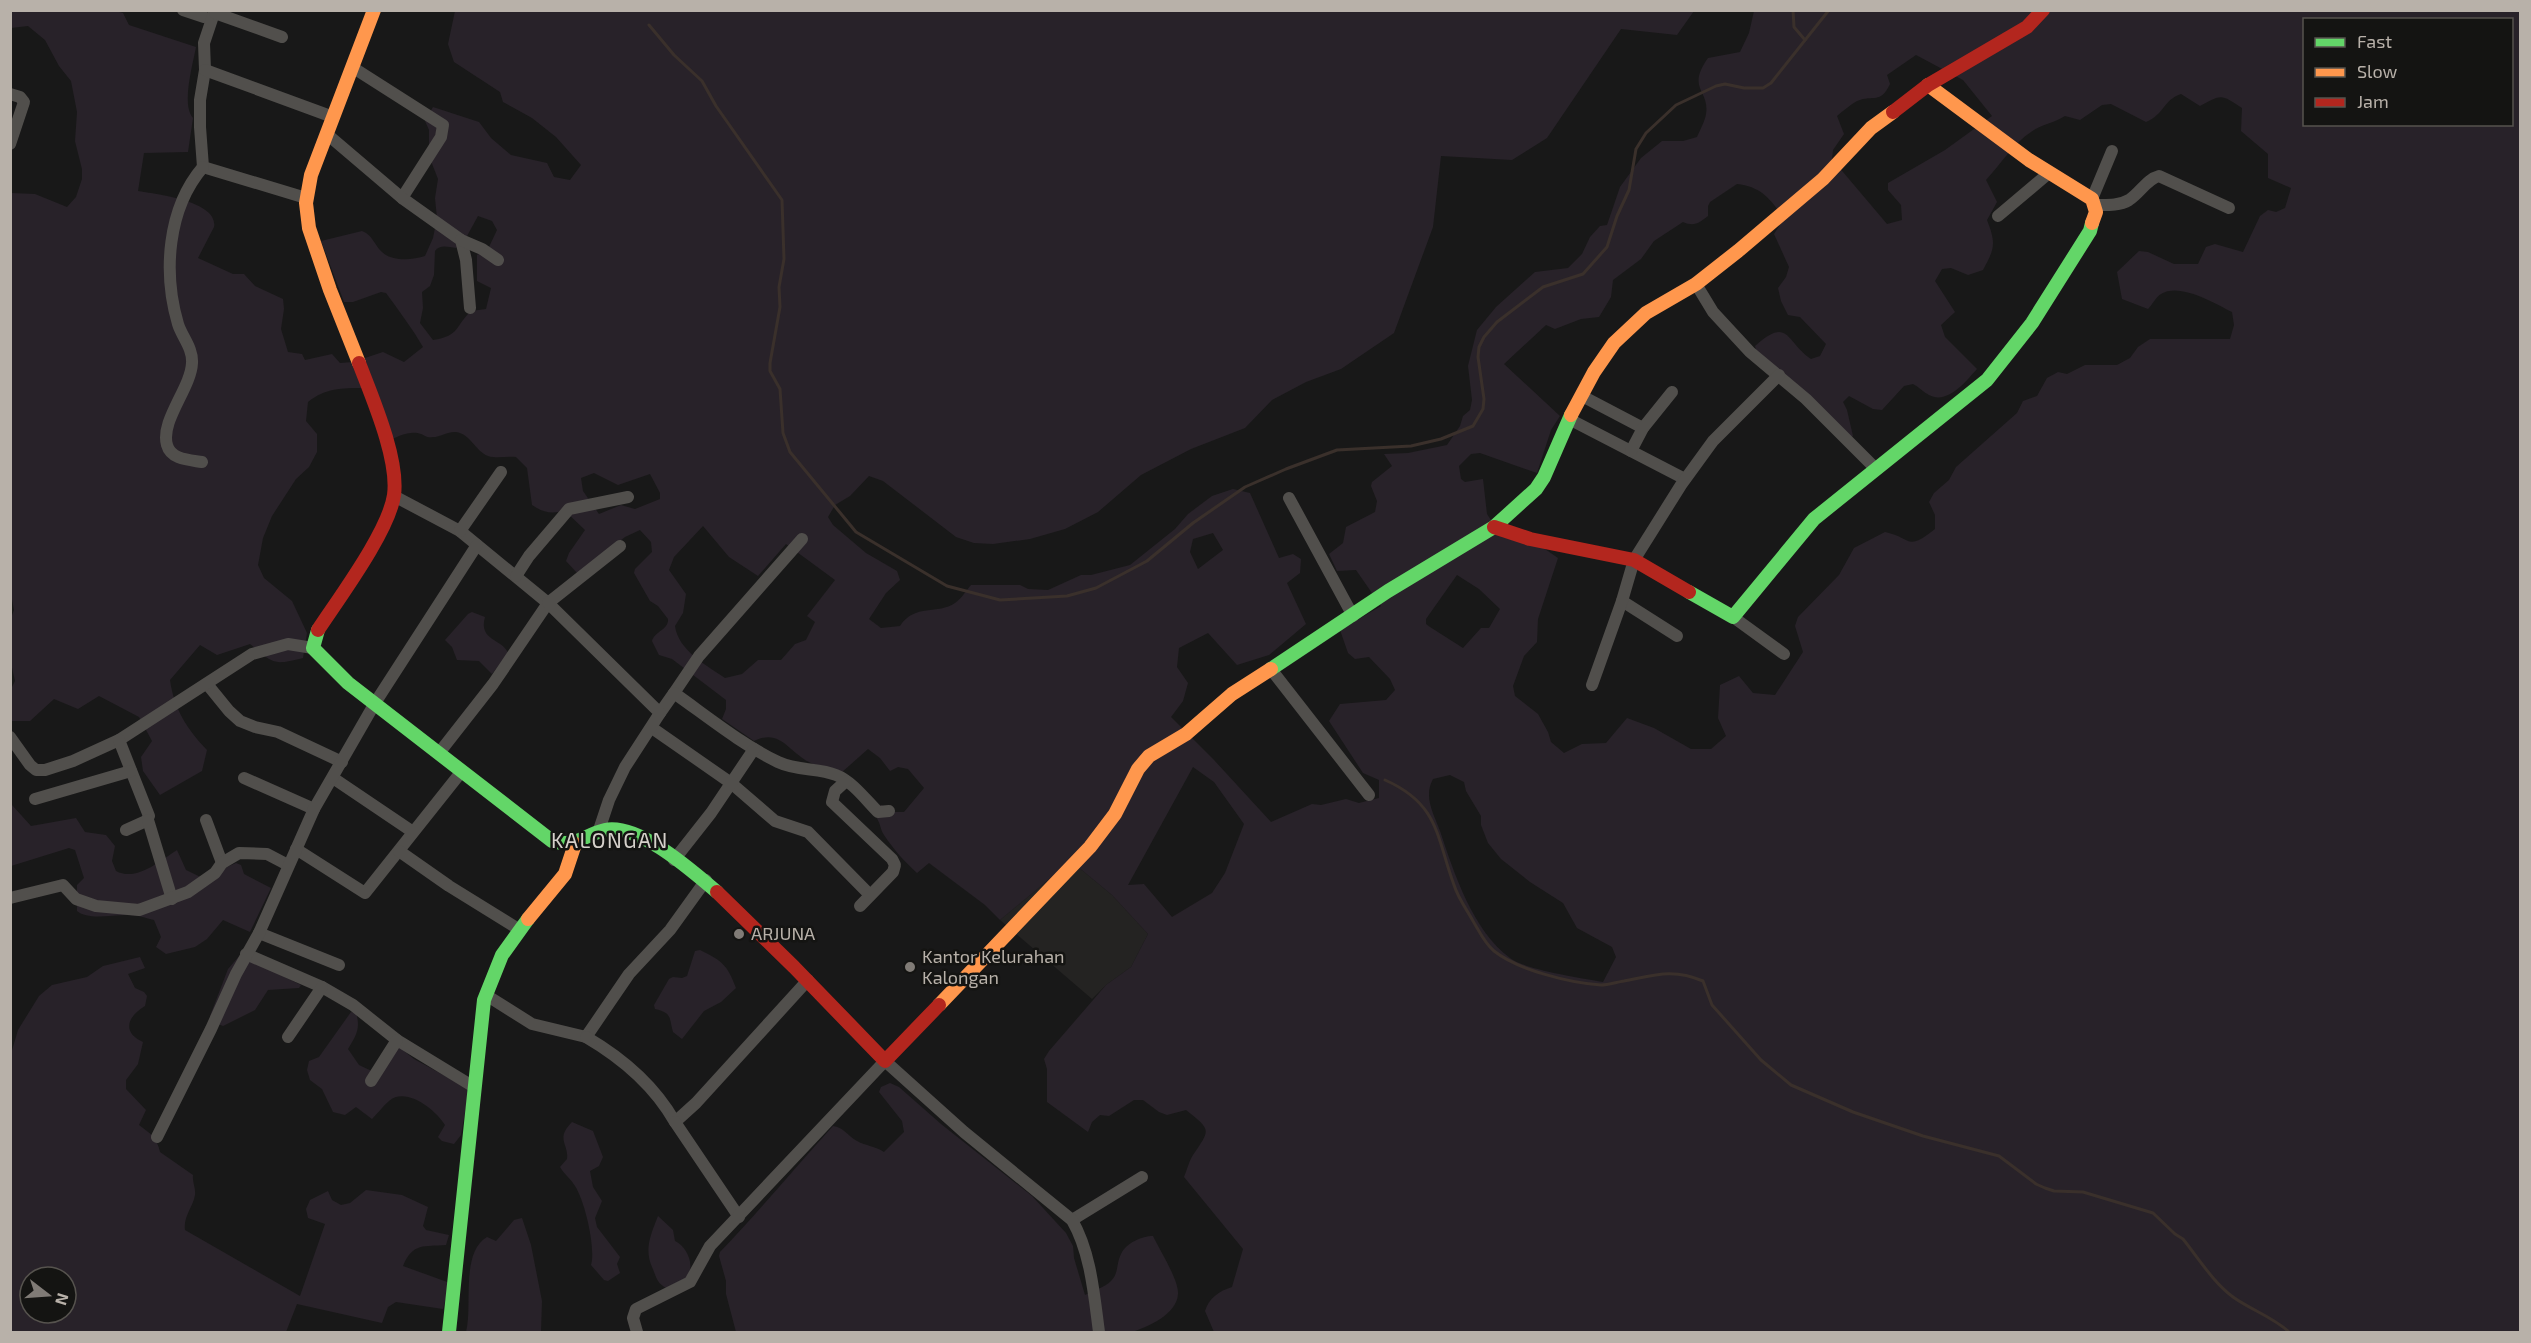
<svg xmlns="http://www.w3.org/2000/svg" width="2531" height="1343" font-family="'Exo 2',sans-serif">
<rect width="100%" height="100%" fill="#181818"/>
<polygon fill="#242322" points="1071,861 1112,895 1148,934 1131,967 1106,985 1092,999 1000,920"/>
<g fill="#282229" fill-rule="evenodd">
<path d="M 11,11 L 116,11 L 123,13 L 129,25 L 196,47 C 193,64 181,105 193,118 L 188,152 L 144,153 L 138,191 C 155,194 219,201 214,227 L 198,258 L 233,274 L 244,274 L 255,286 L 283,299 L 284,309 L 281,329 L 288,352 L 302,354 L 305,360 L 332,354 L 340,363 L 353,362 L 383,352 L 404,362 L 423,347 C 412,328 399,311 386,293 L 381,292 L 353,302 L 344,302 L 321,241 L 362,231 C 373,235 374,245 382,252 C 392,262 413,260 425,256 L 433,238 L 437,218 L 435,198 L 438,179 L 429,156 L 429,130 L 425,121 L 433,107 L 479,122 L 491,138 L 511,155 L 547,163 L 554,177 L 570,180 L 581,165 L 556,137 L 532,118 L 503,102 L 500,92 L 454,62 L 448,44 L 455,11 L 1694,11 L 1677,35 L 1621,29 L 1547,138 L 1512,160 L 1441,156 L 1433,227 L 1394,333 L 1341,369 L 1306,382 L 1272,400 L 1245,428 L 1191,449 L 1141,475 L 1098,512 L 1065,529 L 1030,539 L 993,544 L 974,543 L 956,537 L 883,481 L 869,476 L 850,496 L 835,505 L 828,517 L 833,525 L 866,553 L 897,571 L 900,580 L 886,593 L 869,619 L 881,628 L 900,626 C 915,603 938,615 955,603 C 961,599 966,591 971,585 L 1020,585 L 1028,589 L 1048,590 L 1081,575 L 1091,575 L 1130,565 L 1175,529 L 1188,514 L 1212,496 L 1233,489 L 1250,493 L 1279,558 L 1293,554 L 1301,559 L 1300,573 L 1287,583 L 1306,624 L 1269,655 L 1237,665 L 1208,633 L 1179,648 L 1177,667 L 1188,683 L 1183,701 L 1171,717 L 1214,760 L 1271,822 L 1312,804 L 1321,805 L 1346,799 L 1359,803 L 1379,798 L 1379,780 L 1363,773 L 1329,721 L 1340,704 L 1386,700 L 1395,690 L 1390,679 L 1369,657 L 1355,659 L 1348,653 L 1340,630 L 1381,606 L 1356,570 L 1337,571 L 1329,554 L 1343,543 L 1346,527 L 1375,512 L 1377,501 L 1371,486 L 1372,482 L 1392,466 L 1384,454 L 1408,453 L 1447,445 L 1460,426 L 1463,416 L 1470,410 L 1472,400 L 1468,366 L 1477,330 L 1496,307 L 1535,272 L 1568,268 L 1582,254 L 1590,237 L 1600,226 L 1607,225 L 1620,187 L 1641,158 L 1662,141 L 1683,141 L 1697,137 C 1700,130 1705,121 1706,114 C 1710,90 1686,89 1708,58 L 1740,52 L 1749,33 L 1754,11 L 2520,11 L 2520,1332 L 1214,1332 L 1205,1311 C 1209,1298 1219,1291 1232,1287 L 1243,1249 L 1184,1177 C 1187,1170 1189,1161 1193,1155 C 1211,1129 1211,1130 1186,1110 L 1167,1115 L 1159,1112 L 1143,1100 L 1134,1100 L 1109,1116 L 1100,1115 L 1092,1122 L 1088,1132 L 1047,1102 L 1047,1069 L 1044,1059 L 1049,1051 L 1106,985 L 1131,967 L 1148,934 L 1112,895 L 1071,861 L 1000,920 L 985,905 L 929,863 L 917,873 C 904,861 894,850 884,835 C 880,829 881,824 876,817 L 881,805 L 894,812 L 904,812 L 924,788 L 908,769 L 898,767 L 890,771 L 880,758 L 868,749 L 841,773 C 831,769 818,767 809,762 C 788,751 780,728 754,741 L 722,719 L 726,709 L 726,700 L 672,659 L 659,655 L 652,641 C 655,631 669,630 668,619 L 658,606 L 650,601 L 634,573 L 635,569 L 652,552 L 651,542 L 640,530 L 625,537 L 578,574 L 566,561 L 569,553 L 585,530 L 564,510 C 553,515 542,512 532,505 L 527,468 L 516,457 C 507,456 497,459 488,456 C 475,451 471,434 456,432 C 449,431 440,437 433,437 C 427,438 426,436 421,434 C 411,430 398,436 390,440 L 363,388 C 342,388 325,388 308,402 L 306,421 L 317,434 L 317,452 L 309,467 L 296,479 L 272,516 L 263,538 L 258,565 L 264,578 L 292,601 L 307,633 L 303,658 C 272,666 273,663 250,644 L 217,655 L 200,645 L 170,680 C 174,709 187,729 207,750 L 202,771 L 160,795 L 143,771 L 141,757 L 152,741 L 139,717 L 99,696 L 78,709 L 54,699 L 30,721 L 11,721 L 11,689 L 15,681 L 10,659 L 11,618 L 14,610 L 10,589 L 11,193 L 35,194 L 67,207 L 76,197 L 82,179 L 82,169 L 75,141 L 77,112 L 71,81 L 59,66 L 45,40 L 28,26 L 11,28 ZM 2304,20 L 2512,20 L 2512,124 L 2304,124 ZM 1916,55 L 1963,80 L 1992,116 L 1945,150 L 1888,183 L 1888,190 L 1901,205 L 1902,220 L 1887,224 L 1832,159 L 1833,150 L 1844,134 L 1837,116 C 1843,111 1850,105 1857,101 C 1874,94 1880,105 1890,84 L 1887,75 ZM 2181,94 L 2200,106 C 2222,94 2221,94 2242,108 L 2241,131 L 2268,154 L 2268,178 L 2291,188 L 2285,208 L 2276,212 L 2268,210 L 2260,216 L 2243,252 L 2215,244 L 2206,247 L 2198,264 L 2174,264 L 2148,252 L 2139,251 L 2117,272 L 2122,299 L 2148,309 C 2152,305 2156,297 2161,294 C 2179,282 2215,303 2232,312 L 2234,325 L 2230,339 L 2150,339 L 2138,347 L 2130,358 L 2117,365 L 2085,365 L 2067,374 L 2058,372 L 2047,378 L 2037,396 L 2023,401 L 2017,413 L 1956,467 L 1949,480 L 1934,493 L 1929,502 L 1935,515 L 1935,529 C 1906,552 1913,538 1885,532 L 1854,548 L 1839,575 L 1798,617 L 1795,626 L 1803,652 L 1775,695 L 1753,693 L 1739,676 L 1720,685 L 1718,718 L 1726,736 L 1711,749 L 1691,749 L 1654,728 L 1627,718 L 1606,743 L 1582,744 L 1564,753 L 1551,742 L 1548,732 L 1538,714 L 1515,696 L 1513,686 L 1524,656 L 1537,642 L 1538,619 L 1558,558 L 1539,545 L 1502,537 L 1487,514 L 1483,479 L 1465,482 L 1461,479 L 1459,466 L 1471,454 L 1480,453 L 1537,473 L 1551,430 L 1560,416 L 1504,364 L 1546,325 L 1555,329 L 1581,319 L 1599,317 L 1611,297 L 1613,280 L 1641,259 L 1654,241 L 1683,222 C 1694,227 1699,223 1708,216 L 1708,206 L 1710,202 L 1737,184 C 1762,187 1770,199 1784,218 L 1774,234 L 1789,267 L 1786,277 L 1778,288 L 1781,301 L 1788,315 L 1800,317 L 1826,344 L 1820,356 L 1811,359 C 1785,341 1789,316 1755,346 L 1760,365 L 1845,442 L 1853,436 L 1847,410 L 1843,402 L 1849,396 L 1873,409 L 1882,410 L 1904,386 L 1913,384 C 1919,387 1923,392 1929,395 C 1948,405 1966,381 1977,369 L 1945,337 L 1941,325 L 1955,312 L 1935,281 L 1942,269 L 1951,268 L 1968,275 L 1983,270 C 1995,248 1996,243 1987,220 L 1997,202 L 1986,180 C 2000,165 2014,143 2031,132 C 2042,124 2054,123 2065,116 L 2080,120 L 2102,105 L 2111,104 L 2146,122 C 2165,114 2163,100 2181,94 ZM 478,216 L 492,221 L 497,230 L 489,247 L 477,255 L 477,281 L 491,288 L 486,309 L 471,311 C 455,326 460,336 433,340 L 420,323 L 423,308 L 422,292 L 430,286 L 434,275 L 435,251 C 440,244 448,247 456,248 L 467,236 ZM 594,473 L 618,485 L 650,474 L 660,493 L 660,499 L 635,509 L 621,505 L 599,514 L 583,491 L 581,478 ZM 703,526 L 729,557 L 758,576 L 786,544 L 835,580 L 807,616 L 815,622 L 806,640 L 795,644 L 781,660 L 758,660 L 742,674 L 725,678 C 706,665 678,650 675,626 L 683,613 L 686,594 L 669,570 L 674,557 ZM 1213,533 L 1223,550 L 1198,569 L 1190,552 L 1193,539 ZM 1457,575 L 1479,589 L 1500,609 L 1489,628 L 1481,628 L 1463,648 L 1430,627 L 1426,624 L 1426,619 ZM 1193,767 L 1214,782 L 1244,824 L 1225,873 L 1212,893 L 1172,917 L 1144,884 L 1128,885 ZM 1450,775 L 1464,782 L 1466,791 L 1481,816 L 1481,825 L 1488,843 L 1501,859 L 1530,882 L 1563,903 L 1577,928 L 1612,947 L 1616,957 L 1603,982 C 1583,978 1525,970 1510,958 C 1473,931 1454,873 1440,831 C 1434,814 1423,797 1433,779 Z"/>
<path d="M 472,612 L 485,617 C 478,641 503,639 508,653 L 492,674 L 479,661 L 457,660 L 452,647 L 445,640 L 468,614 Z"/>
<path d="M 10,799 L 12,805 L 31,826 L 76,818 L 85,832 L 106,835 L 115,846 L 112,861 L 116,871 C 136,882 160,861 177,850 L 186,870 L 211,882 L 227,867 L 236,863 L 241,865 L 244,874 L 271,888 L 250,932 L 223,920 L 207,939 L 195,947 L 166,954 L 156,947 L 161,937 L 154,920 C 146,918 137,915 129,915 C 114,914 89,921 77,911 L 77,885 L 84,878 L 75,850 L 69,848 L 11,866 Z"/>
<path d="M 700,950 C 722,961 727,964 736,988 L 721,1002 L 704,1011 L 682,1039 L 673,1032 C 669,1017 672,1013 655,1009 L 654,1005 L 669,979 L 673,977 L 682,978 L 687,976 L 695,951 Z"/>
<polygon points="240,955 301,985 299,988 268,990 255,1010 223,1026 210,1021 210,1016 228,969"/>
<path d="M 140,957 L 145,968 L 128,974 L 135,988 L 144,992 L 147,996 L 145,1006 C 128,1016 121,1032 143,1042 L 138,1064 L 126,1080 L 126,1089 L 146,1110 L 139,1125 C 150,1133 157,1138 160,1152 L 193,1175 C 192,1182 196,1188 195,1195 C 193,1207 183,1217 185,1230 L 300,1296 L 325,1224 L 308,1218 L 306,1209 L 310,1200 L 328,1191 L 332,1200 L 341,1205 L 350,1203 L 366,1190 L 402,1195 L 428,1207 L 423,1226 L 426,1230 L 449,1235 L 446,1245 C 424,1247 413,1242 403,1266 L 450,1283 L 443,1309 L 396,1302 L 388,1307 L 382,1323 L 297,1304 L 286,1332 L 13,1332 L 10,1329 L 10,1057 L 18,1030 L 39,996 L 52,985 L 87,977 L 103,966 ZM 30,1277 L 66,1277 L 66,1313 L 30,1313 Z"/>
<path d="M 351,1012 L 356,1013 C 361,1028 356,1036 348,1049 L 359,1065 L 378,1074 L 399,1047 L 414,1059 L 460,1084 L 471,1078 L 461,1135 L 454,1144 L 442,1141 L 438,1137 L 445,1125 C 436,1110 406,1086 389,1101 C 383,1106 378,1113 372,1119 L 356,1107 L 345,1115 L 333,1112 L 322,1089 L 310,1080 L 307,1070 L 309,1061 L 319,1057 Z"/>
<path d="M 890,1083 L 899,1087 L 941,1124 L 1032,1196 L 1066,1233 L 1073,1246 L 1074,1258 L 1085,1295 C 1093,1291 1105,1287 1111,1281 C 1119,1273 1116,1264 1121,1254 C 1126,1243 1142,1236 1153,1236 C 1159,1249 1179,1280 1178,1294 C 1177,1314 1148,1327 1132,1332 L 736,1332 L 726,1294 L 726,1281 L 719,1256 L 720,1252 C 759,1211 795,1168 833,1126 C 843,1127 848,1136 857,1141 C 866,1146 875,1146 884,1152 L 904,1132 L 902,1121 L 879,1092 L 881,1087 Z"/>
<path d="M 572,1122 L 593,1131 L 603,1157 L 599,1166 L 590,1171 L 593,1187 L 602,1201 L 595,1218 L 597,1227 L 620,1257 L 617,1264 L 620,1273 L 608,1281 L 604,1280 L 591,1265 C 596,1249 585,1201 575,1186 C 571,1179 564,1174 560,1167 L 567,1159 C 569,1144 555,1139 572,1122 Z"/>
<path d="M 658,1216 L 673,1230 L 675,1241 C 687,1246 697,1268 685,1279 C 681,1283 673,1286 668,1289 C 656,1283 657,1278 652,1267 C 644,1249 651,1234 658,1216 Z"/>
<path d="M 522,1218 L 531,1245 L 542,1301 L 541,1332 L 466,1332 C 473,1306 460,1253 487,1237 L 496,1241 L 514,1220 Z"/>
</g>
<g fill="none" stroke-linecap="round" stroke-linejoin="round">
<g stroke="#3a302b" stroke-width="3">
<polyline points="1793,10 1794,27 1805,40"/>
<polyline points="649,25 674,55 702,81 716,106 782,200 784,259 779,287 780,307 770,363 770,371 780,389 783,433 790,452 856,532 947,586 1000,600 1067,596 1096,588 1147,561 1193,523 1245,487 1286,469 1337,450 1411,446 1441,439 1473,426 1483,409 1484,399 1478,357 1479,347 1484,337 1497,322 1543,287 1583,274 1607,247 1617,216 1629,190 1636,149 1646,133 1676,105 1716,86 1725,84 1744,88 1763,88 1771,83 1829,10"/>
<path d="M 1385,780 C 1439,804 1436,836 1454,885 C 1458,898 1467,910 1473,921 C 1479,931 1485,944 1494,951 C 1518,970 1570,983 1601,985 C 1608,985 1617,982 1624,981 C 1655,975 1673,968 1703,981 L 1712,1005 L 1761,1060 L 1791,1085 L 1853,1112 L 1923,1136 L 1999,1156 L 2036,1184 L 2045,1188 L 2054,1191 L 2083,1192 L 2153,1213 L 2175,1234 L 2183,1239 C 2199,1259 2213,1282 2233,1297 C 2251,1310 2273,1317 2289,1332"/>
</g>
<g stroke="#514f4c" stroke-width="12">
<polyline points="183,10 204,17"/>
<polyline points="215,10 204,43 205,70 200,100 200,127 203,167 306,198"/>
<polyline points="215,13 282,37"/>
<polyline points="352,67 443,125 441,137 402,198"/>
<polyline points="205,70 333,117"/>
<polyline points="10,94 20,97 24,102 10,144"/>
<polyline points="328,135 402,198 461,240 466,260 470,308"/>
<polyline points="2092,199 2112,151"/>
<path d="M 2095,205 C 2106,205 2119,206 2129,200 C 2140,193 2147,179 2159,176 L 2229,208"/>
<polyline points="1998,216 2049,173"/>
<polyline points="461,240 482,249 498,260"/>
<polyline points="1696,284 1713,312 1750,352 1806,399 1876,469"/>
<polyline points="1582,396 1643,428"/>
<polyline points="1569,419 1685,479"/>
<polyline points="1631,451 1643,428 1672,392"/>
<path d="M 202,462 C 190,460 171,460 167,445 C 160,421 191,388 192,363 C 193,348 182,337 178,324 C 163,273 167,209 203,167"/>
<polyline points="394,496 460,531 548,603 493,684 439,753"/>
<polyline points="1289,498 1353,616"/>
<polyline points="460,531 501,472"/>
<polyline points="516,576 529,556 569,509 628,497"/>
<polyline points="1622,601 1677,636"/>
<polyline points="1733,617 1784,654"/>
<polyline points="1270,668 1369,795"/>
<polyline points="207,684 229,711 240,721 255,727 278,732 342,762"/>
<polyline points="1592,685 1622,601 1634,560 1681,485 1713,441 1779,375"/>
<polyline points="674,693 699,656 802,539"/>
<path d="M 660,713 L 674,693 C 708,717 741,744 778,762 C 797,771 818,768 836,775 C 852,781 866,800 878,812 L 889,811"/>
<polyline points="652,728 731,783 775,821 808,832 870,895"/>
<polyline points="10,737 30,765 36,770 45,770 73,761 119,740 252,654 288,644 313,648"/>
<polyline points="119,740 149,816 146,821 126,830"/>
<polyline points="244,778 314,809"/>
<polyline points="333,778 413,832"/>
<polyline points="846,781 835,791 832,802 892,859 895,865 893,872 860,906"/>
<polyline points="35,799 131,771"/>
<polyline points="148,820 172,899"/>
<polyline points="206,820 222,863"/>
<polyline points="599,830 609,800 625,767 660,713 548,603 620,546"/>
<polyline points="296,849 365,893 462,771"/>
<polyline points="399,851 449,886 520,930"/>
<polyline points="674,860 711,813 754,749"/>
<polyline points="10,898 63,885 76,899 96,906 139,910 188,892 215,873 222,863 239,853 267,854 288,865"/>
<polyline points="259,933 339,965"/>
<polyline points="246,954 322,987 353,1005 397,1040 474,1087"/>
<polyline points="486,995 532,1024 586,1037 629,974 670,930 706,880"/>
<polyline points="288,1037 322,987"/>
<path d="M 586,1037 C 622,1058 654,1085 675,1122 L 696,1103 L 808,980"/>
<polyline points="371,1081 397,1040"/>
<polyline points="675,1122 739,1217"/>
<polyline points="157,1137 211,1029 236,974 259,933 314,809 375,703 477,545"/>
<polyline points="1072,1220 1142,1177"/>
<path d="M 637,1332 L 633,1318 L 636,1309 L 690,1282 L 710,1246 L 885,1061 L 964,1132 L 1072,1220 C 1091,1253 1094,1295 1099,1332"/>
</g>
<g stroke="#63d668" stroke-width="14">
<polyline points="1689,592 1733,617 1814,519 1987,380 2032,323 2090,231 2092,223"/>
<path d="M 318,630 L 313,648 L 348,683 L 552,841 C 577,848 583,835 605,830 C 639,823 692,871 717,892"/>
<polyline points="1271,669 1388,591 1494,527 1536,489 1544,477 1571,415"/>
<polyline points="449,1332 484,1000 502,955 528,919"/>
</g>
<g stroke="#ff974d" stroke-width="14">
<polyline points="1928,85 2029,160 2092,199 2096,212 2092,223"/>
<polyline points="359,363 330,290 309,228 306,203 311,175 374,10"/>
<polyline points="1571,415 1594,372 1614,343 1646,313 1696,284 1738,251 1823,179 1871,128 1893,112"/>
<polyline points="528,919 565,874 575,844"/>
<polyline points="939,1005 1090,847 1115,814 1138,769 1149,756 1186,734 1232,694 1271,669"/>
</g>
<g stroke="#b3261e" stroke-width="14">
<polyline points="1893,112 1928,85 2027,27 2043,10"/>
<polyline points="1494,527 1530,539 1634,560 1689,592"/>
<path d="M 318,630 C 339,598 389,531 394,495 C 399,459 372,397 359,363"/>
<polyline points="717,892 794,967 885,1061 939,1005"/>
</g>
</g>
<g fill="#807b76" stroke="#141412" stroke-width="2">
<circle cx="739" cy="934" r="6"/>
<circle cx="910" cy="967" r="6"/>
</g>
<g text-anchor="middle" stroke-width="5" stroke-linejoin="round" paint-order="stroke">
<g font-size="18" fill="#b8b1a9" stroke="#141412" text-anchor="start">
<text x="751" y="940">ARJUNA</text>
<text x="922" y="963">Kantor Kelurahan<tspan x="922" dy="21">Kalongan</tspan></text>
</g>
<g font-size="21" letter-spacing="1.5" fill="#d5d0ca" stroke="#141412">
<text x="610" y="848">KALONGAN</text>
</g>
</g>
<rect width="2531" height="1343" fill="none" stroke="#b8b1a9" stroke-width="24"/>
<rect x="2303" y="18" width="210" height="108" fill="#141412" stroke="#56534e" stroke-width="1.5"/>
<rect x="2315" y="38" width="30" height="9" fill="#63d668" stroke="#56534e" stroke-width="1.5"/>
<text x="2357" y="48" font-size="18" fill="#b8b1a9">Fast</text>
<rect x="2315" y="68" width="30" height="9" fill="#ff974d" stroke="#56534e" stroke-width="1.5"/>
<text x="2357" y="78" font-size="18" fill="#b8b1a9">Slow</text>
<rect x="2315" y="98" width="30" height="9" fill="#b3261e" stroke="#56534e" stroke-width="1.5"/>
<text x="2357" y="108" font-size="18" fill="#b8b1a9">Jam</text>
<g transform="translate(48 1295) rotate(107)"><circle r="28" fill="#141412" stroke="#56534e" stroke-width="1.5"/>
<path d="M0-4.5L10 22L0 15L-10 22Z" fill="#807b76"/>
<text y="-9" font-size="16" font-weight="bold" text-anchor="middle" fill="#b8b1a9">N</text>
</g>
</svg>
